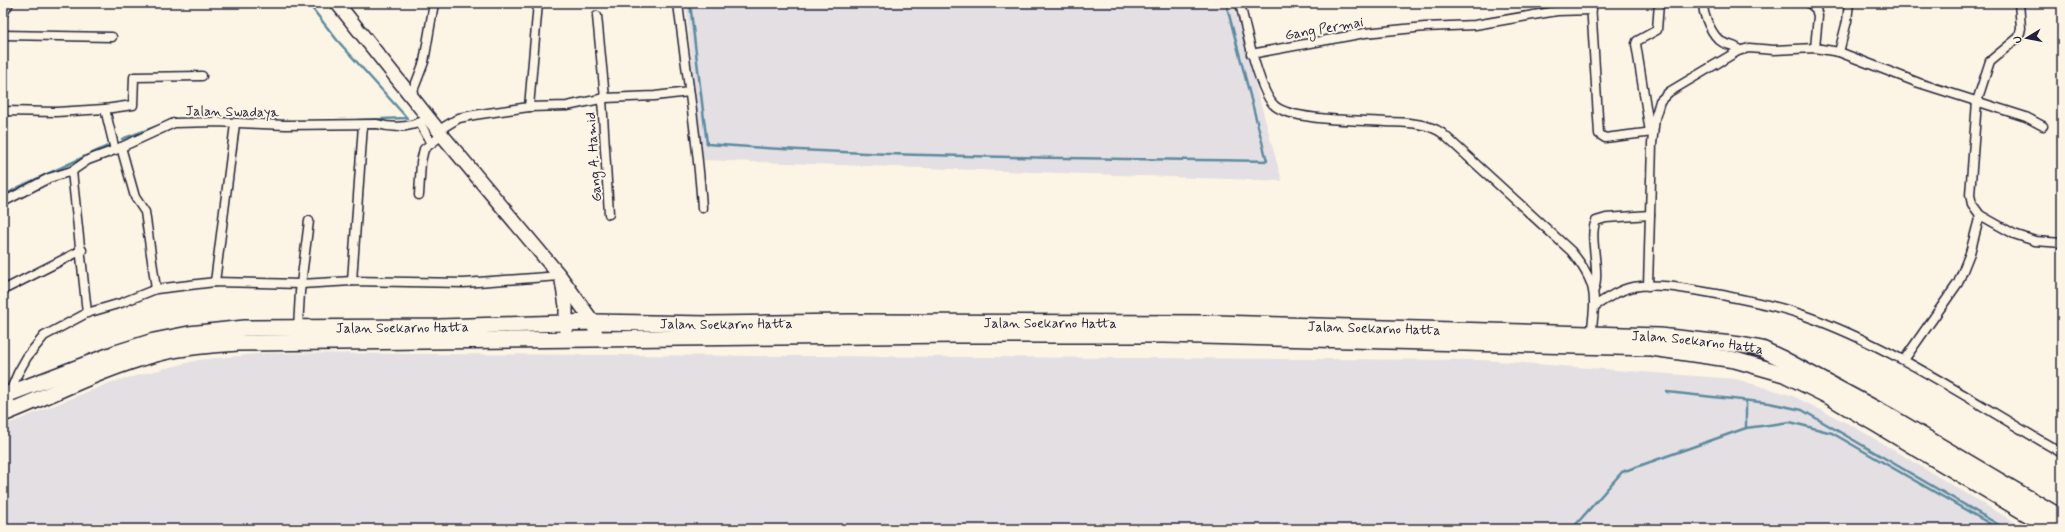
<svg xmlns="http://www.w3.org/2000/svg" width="2065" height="532" font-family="Mynerve,sans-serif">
<rect width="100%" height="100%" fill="#fcf5e5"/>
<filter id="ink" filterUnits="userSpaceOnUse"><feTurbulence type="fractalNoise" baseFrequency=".025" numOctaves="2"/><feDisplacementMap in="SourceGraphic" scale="8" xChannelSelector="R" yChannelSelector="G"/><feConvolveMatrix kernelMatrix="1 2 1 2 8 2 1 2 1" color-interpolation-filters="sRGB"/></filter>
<g filter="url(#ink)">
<g fill="#e4dfe3">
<polygon points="686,3 1233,3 1282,181 701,160"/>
<polygon points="267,353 1483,360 1736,379 1791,395 1853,426 2026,529 3,529 3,426 112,382 198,360"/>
</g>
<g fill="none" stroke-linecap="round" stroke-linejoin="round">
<g stroke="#5c8b9f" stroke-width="2.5">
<polyline points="308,3 337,40 407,118 357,120"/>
<path d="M 690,3 L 707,144 C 893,158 1081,158 1267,161 L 1226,3"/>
<polyline points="122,139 163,124"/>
<polyline points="3,196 17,188 110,145"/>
<polyline points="1667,392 1769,403 1802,410 2006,529"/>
<polyline points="1746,428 1746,401"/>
<polyline points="1572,529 1622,472 1746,428 1790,422 1832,433 1999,529"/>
</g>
<g stroke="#22223b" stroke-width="11">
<g id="street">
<path d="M 678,3 C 686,72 698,140 702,208"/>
<path d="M 1240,3 C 1245,25 1259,93 1275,106 C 1293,121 1361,120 1386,122 C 1404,123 1426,122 1442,133 L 1571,251 C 1598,284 1596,295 1591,336"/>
<polyline points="1591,3 1599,134 1605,138 1653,132"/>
<path d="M 1704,3 C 1701,13 1713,37 1722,42 C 1727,45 1733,45 1737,48 L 1738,51"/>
<polyline points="1809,3 1816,9 1818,16 1815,48"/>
<polyline points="2019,3 2021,28 2019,37 1990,61 1977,101 1970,195 1972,204 1980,215 2014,234 2035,241 2062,243"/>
<polyline points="3,14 9,3"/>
<polyline points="597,16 605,98"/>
<polyline points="3,35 112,37"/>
<polyline points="1839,52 1847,21 1849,3"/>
<polyline points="1251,54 1365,33 1425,27 1475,25 1557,11 1592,10"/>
<polyline points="411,96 424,62 434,3"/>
<polyline points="602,99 609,214"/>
<polyline points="529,107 538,3"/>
<polyline points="105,109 133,105 134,77 202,76"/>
<polyline points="3,111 56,112 105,109 115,150"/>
<polyline points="420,123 431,143"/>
<polyline points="439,130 459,118 474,115 529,107 567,106 605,98 655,96 689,92"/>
<polyline points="1650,132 1636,44 1637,41 1657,30 1659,3"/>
<polyline points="121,147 135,197 145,212 156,289"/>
<polyline points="72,171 87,313"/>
<polyline points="419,195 421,162 424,149 442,135"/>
<path d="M 3,202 L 49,178 L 72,171 L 88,160 L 115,150 L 174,123 L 216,122 L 286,125 L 377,124 C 395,129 413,127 429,118"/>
<polyline points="352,281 363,125"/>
<polyline points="215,282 235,124"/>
<polyline points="1648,286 1652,144 1655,118 1660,101 1669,92 1738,51 1749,48 1774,50 1815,48 1839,52 1919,83 2026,117 2043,126"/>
<polyline points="3,290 82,250"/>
<path d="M 1594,290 C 1601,270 1588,236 1596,221 L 1606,218 L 1650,215"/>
<path d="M 1595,306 C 1607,298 1619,290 1633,287 C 1658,282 1692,290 1717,294 C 1745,300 1776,305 1803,315 C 1895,347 1977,405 2062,453"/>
<polyline points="298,328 300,292 309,221"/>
<polyline points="1904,360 1958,283 1970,253 1980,215"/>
<polyline points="11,410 9,394 18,373 27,357 44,336 87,313 121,303 156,289 215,282 301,284 352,281 464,283 560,276"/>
</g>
</g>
<g stroke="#22223b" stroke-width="16">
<g id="primary">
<polyline points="337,3 442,135 560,276 593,322 597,339"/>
<polyline points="562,281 566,306 566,339"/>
</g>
</g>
<g stroke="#22223b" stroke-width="18">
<g id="highway">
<path id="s1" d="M 3,396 L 116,353 L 154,341 L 189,334 L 245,328 L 440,327 L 593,322 L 708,324 L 849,322 L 1216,323 L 1659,336 L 1741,345 L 1762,349 L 1783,359 L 1891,417 L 2062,518"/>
<path d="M 3,414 C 54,394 103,368 156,354 C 183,347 210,345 238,343 L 957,335 L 1164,335 L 1652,348 L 1735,360 L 1784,374 L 1830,397 L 2053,529"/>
</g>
</g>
<use href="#street" stroke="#fcf5e5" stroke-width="8"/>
<use href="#primary" stroke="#fcf5e5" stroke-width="13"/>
<use href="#highway" stroke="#fcf5e5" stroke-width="15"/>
</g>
</g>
<g text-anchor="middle" stroke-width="4" stroke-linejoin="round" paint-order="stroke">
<g font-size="14" fill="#22223b" stroke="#fcf5e5">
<text transform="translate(1324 28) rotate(-10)" y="5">Gang Permai</text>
<text transform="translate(232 111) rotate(1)" y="5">Jalan Swadaya</text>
<text transform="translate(593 157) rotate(-94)" y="5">Gang A. Hamid</text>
<text dy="5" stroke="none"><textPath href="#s1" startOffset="734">Jalan Soekarno Hatta</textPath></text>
<text dy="5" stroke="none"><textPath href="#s1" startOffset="1058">Jalan Soekarno Hatta</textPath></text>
<text dy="5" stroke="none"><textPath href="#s1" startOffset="410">Jalan Soekarno Hatta</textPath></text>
<text dy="5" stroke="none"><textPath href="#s1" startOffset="1382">Jalan Soekarno Hatta</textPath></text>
<text dy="5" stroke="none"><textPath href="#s1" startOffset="1706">Jalan Soekarno Hatta</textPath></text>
</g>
</g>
<rect width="2065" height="532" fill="none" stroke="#fcf5e5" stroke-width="16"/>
<rect x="8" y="8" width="2049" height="516" fill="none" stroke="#22223b" stroke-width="1.5" filter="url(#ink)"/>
<g transform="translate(2027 38) rotate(260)" stroke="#fcf5e5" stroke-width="3" paint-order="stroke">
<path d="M0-3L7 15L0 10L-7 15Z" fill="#22223b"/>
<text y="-6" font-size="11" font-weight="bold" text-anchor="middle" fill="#22223b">U</text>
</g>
</svg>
